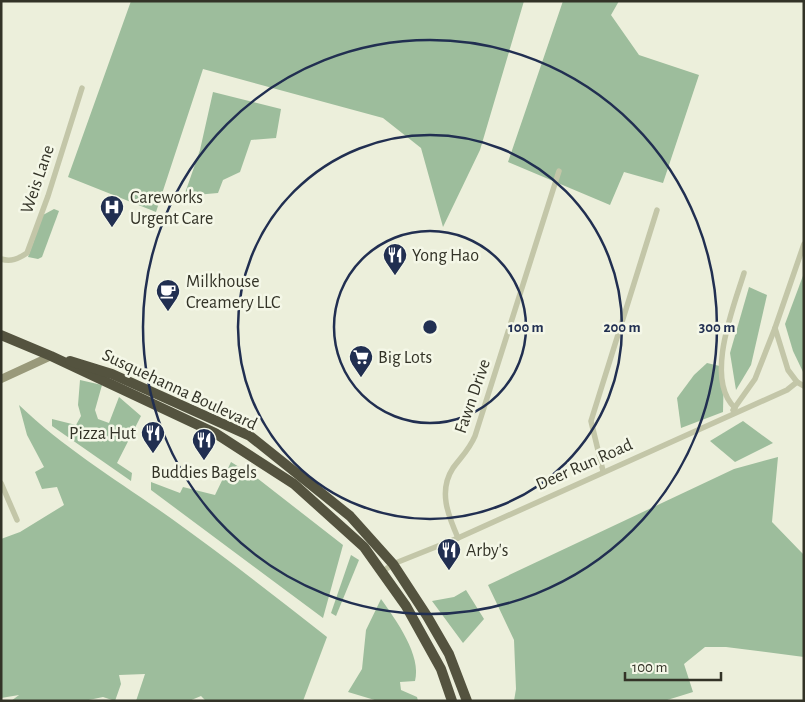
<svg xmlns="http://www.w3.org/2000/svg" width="805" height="702" font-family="'Alegreya Sans',sans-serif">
<rect width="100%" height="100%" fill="#ecefdb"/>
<g fill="#9dbd9c">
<polygon points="131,1 524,1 480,150 443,227 421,148 383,118 203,69 156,212 68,177"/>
<polygon points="563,1 619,1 611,15 639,55 699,75 663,183 624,172 610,205 508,162"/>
<polygon points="213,92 281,109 276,138 251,140 240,172 223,180 218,193 184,196 200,150"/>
<polygon points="54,209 59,211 42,257 38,259 28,257 43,215"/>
<polygon points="804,273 804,374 793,351 785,324"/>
<polygon points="749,287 767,295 751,365 736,390 730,353"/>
<polygon points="707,363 724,367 723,412 681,428 677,398 694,375"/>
<polygon points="80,380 102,385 95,410 98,419 109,423 119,397 141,416 117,463 132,473 131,481 52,426 52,419 76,425 81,416 78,405"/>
<path d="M 19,405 C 66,450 120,482 172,519 C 225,557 276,597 327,637 L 303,701 L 206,701 L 201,696 L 189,701 L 136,701 L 145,674 L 119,675 L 121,684 L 115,701 L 103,697 L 84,701 L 11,701 L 19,695 L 1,698 L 1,539 L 20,532 L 64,505 L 57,487 L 42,489 L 35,472 L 44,467 L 27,435 Z"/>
<polygon points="743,421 773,443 735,462 710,441"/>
<polygon points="778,457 772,522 804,555 804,657 726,647 705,647 684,664 693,692 664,701 514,701 516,689 514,640 488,585 734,469"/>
<polygon points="231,462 257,478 343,545 323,618 151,490 151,482 180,493 183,487 215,495"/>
<polygon points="351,555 359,560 336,616 331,613"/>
<polygon points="466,590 484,619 463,643 432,601 454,597"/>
<path d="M 381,599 C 396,620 422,656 415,681 L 400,682 L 401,690 L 417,697 L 418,701 L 378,701 L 348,692 L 362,669 L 366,630 Z"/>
</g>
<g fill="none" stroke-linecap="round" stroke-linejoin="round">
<polyline stroke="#7c8baa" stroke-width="2" points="196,701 197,701"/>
<g stroke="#c3c6a8" stroke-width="5.5">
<polyline points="804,244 775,328 788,370 797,382 804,386"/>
<path d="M 1,259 C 11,262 18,259 27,253 L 48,196 L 82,88"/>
<path d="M 735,408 C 704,379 734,306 744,273"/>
<polyline points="733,410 755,379 775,328"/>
<polyline points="603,471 591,421 657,210"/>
<polyline points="1,483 17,520"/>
<path d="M 458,538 C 448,515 438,491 453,468 C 462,456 469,450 475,436 L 559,171"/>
<polyline points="382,572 393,564 458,538 787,390 797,382"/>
</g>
<polyline stroke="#99997a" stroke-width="8" points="1,379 51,356"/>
<g stroke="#54533f" stroke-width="10">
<polyline points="1,335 51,356 215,433 294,484 364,547 406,606 441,669 452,701"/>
<polyline points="70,361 112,374 250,436 350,516 393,564 427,616 449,654 467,701"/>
</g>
</g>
<g fill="none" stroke="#212f51" stroke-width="2.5">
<circle cx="430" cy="327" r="96"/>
<circle cx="430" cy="327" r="192"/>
<circle cx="430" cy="327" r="287"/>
</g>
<defs>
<g id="hospital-pin" transform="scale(1.25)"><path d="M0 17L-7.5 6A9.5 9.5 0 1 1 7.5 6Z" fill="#212f51" stroke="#f4f7e7"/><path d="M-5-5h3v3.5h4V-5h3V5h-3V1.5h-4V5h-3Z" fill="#fff"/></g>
<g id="restaurant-pin" transform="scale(1.25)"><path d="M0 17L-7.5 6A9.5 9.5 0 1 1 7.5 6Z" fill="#212f51" stroke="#f4f7e7"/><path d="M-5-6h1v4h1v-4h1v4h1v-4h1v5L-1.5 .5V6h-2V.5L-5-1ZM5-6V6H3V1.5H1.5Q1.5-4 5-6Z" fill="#fff"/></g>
<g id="cafe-pin" transform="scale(1.25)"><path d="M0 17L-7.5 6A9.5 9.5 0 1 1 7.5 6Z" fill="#212f51" stroke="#f4f7e7"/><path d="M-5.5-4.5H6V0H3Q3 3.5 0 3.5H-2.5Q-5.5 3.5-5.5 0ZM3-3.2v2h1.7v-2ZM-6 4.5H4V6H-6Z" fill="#fff"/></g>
<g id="supermarket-pin" transform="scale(1.25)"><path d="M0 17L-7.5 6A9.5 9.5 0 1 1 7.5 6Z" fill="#212f51" stroke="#f4f7e7"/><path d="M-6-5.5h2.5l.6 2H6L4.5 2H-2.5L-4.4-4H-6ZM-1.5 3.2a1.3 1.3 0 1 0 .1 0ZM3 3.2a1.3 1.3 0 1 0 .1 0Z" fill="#fff"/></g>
</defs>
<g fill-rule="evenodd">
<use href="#hospital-pin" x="112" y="207"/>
<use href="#restaurant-pin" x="395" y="255"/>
<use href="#cafe-pin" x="168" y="291"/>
<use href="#supermarket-pin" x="361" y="357"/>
<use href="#restaurant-pin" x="153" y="433"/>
<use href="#restaurant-pin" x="204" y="440"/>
<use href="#restaurant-pin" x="449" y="550"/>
</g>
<g text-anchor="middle" stroke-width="5" stroke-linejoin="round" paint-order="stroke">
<g font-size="18" fill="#333327" stroke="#f4f7e7">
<text transform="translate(37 179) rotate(-71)" y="6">Weis Lane</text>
<text transform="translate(180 389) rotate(25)" y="6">Susquehanna Boulevard</text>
<text transform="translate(472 396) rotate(-71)" y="6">Fawn Drive</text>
<text transform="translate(584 464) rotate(-24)" y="6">Deer Run Road</text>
</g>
<g font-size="18" fill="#333327" stroke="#f4f7e7" text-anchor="start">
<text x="130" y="203">Careworks<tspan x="130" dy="21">Urgent Care</tspan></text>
<text x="412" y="261">Yong Hao</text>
<text x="186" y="287">Milkhouse<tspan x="186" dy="21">Creamery LLC</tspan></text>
<text x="378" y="363">Big Lots</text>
<text x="136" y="439" text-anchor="end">Pizza Hut</text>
<text x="204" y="478" text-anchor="middle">Buddies Bagels</text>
<text x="466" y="556">Arby's</text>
</g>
</g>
<circle cx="430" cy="327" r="8" fill="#212f51" stroke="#f4f7e7" stroke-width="2.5"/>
<g font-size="15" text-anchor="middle" font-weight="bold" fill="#212f51" stroke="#f4f7e7" stroke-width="5" stroke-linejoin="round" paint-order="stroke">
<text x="526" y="332">100 m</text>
<text x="622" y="332">200 m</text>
<text x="717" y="332">300 m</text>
</g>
<rect width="805" height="702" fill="none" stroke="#333327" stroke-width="5"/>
<path d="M625 672v8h96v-8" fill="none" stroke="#333327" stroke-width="2.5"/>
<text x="632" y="672" font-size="15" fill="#333327" stroke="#f4f7e7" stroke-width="4" paint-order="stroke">100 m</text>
</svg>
